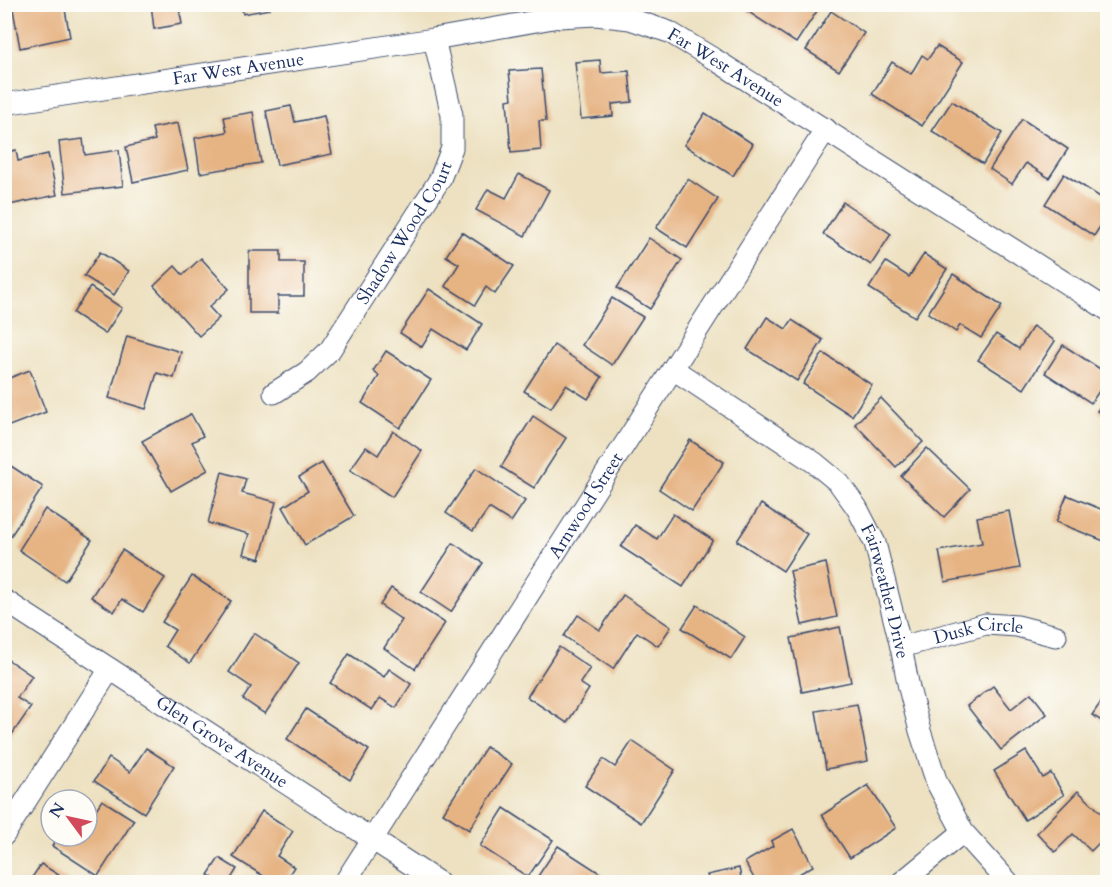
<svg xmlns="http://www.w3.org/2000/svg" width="1112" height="887" font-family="Cardo,serif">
<rect width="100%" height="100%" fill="#fdfcf7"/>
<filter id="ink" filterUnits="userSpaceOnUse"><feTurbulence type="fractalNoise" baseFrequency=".0167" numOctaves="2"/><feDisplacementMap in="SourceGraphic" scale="12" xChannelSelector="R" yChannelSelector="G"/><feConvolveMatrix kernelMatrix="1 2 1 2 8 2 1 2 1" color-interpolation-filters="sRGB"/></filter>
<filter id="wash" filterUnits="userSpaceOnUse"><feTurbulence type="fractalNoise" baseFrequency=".008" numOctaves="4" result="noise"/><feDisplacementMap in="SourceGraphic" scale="24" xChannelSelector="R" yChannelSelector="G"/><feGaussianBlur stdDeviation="1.35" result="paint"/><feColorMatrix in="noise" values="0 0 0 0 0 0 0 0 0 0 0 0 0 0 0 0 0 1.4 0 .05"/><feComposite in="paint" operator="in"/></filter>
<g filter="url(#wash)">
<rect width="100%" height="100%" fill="#ede1c1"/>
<g id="blocks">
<g fill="#e6b383">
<polygon points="12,4 64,4 70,37 20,48"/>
<polygon points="151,4 191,4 191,6 179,8 182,24 154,29"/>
<polygon points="241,4 269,4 270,9 243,14"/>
<polygon points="751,4 806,4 817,11 796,43 747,11"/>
<polygon points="831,11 864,33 839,71 806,50"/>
<polygon points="937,46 963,62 922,126 872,94 892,62 911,74 922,55 928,59"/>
<polygon points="600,60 601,73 629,71 632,102 612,104 613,116 581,119 575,62"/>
<polygon points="541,69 546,121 539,121 541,150 511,153 507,100 512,99 509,71"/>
<polygon points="952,101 1002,133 983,164 932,131"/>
<polygon points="291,106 295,122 324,116 332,154 277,165 266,111"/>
<polygon points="253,112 261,163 200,173 195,138 227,132 224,117"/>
<polygon points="705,113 753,144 733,176 684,145"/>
<polygon points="1022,119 1068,149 1049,178 1026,163 1012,184 990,169"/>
<polygon points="178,123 188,170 133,182 126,147 155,140 152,128"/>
<polygon points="83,139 85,155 119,150 123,186 65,193 59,142"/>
<polygon points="16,150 18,161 48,154 57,195 4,206 4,153"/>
<polygon points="519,174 549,190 525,236 476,210 488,189 506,198"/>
<polygon points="1064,174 1108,202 1108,214 1094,236 1045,204"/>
<polygon points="688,179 718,199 687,248 656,228"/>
<polygon points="843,202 891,234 871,265 823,234"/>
<polygon points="462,232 514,266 495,294 486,287 475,305 445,286 459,264 446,256"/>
<polygon points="1108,232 1108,246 1101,242"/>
<polygon points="649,238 682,260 650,309 617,288"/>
<polygon points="249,251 281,251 281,262 304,262 304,296 278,296 278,313 249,313"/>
<polygon points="100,252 129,271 114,295 84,276"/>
<polygon points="924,254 947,269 915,317 869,288 886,262 909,277"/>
<polygon points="201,258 229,289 209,307 219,318 199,336 154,286 175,266 183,275"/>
<polygon points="953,274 1002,306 981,338 960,325 956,332 928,313"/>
<polygon points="90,287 122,308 105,334 73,313"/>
<polygon points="429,289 482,324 466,350 433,329 422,347 400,333"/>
<polygon points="612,298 643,317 612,365 582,345"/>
<polygon points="767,317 786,329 792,320 823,340 797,381 747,349"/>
<polygon points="1033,326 1055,341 1024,389 978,360 996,334 1019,349"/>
<polygon points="127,336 181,352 174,378 157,373 146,409 109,398"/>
<polygon points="554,345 602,377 588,399 566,385 551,408 524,391"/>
<polygon points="1063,345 1108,374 1108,378 1091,403 1045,373"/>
<polygon points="386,351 431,380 400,428 362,403 379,376 373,371"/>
<polygon points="823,353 872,385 852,416 803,384"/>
<polygon points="30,370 46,412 4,428 4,380"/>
<polygon points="1108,395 1108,418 1097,411"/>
<polygon points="881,398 923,442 896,467 855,424"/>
<polygon points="191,414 203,436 192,442 208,470 171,491 142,441"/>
<polygon points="533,416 566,438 534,488 501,467"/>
<polygon points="393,431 422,451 392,497 350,470 366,447 378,455"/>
<polygon points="690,440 724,462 692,511 659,489"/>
<polygon points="927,448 970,489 944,517 901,476"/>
<polygon points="322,463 354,516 305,545 283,507 308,491 299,477"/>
<polygon points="8,464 43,487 6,543 4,542 4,469"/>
<polygon points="476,468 525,501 511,522 489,508 473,531 446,513"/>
<polygon points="222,472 246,479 242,493 276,502 260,559 243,554 249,534 208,523"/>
<polygon points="1067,495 1108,512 1108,532 1104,541 1056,522"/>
<polygon points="761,504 807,534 783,571 737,541"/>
<polygon points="45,509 92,540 65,581 19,550"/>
<polygon points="1009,511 1020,568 945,582 939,551 982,543 977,517"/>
<polygon points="673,514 713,540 683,587 621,547 635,525 657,539"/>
<polygon points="453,543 483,563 451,612 421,592"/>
<polygon points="122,550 165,578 143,612 122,599 114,612 91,597"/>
<polygon points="826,563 837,617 802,625 790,571"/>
<polygon points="192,576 231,601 190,663 165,646 175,630 162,622"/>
<polygon points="391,588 445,623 415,669 384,648 402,620 380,605"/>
<polygon points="623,595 671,627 658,646 637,632 613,669 564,636 578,615 600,630"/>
<polygon points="697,605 745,637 731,659 682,628"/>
<polygon points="840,627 851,682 802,692 791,638"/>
<polygon points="254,633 299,663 265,714 243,699 251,687 229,672"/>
<polygon points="559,647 590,668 580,683 589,689 567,723 527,697"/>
<polygon points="349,654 384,677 389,669 411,684 396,708 380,698 372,710 330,683"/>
<polygon points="4,657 32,676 17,698 31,707 4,746"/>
<polygon points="993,686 1011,709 1031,693 1047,714 1001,750 967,706"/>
<polygon points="1108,692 1108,725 1092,715"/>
<polygon points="857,704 868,761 826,769 816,711"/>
<polygon points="306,709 369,750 350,780 287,739"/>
<polygon points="632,741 675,770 641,823 585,786 603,759 615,767"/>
<polygon points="486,747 512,764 469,830 443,813"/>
<polygon points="146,748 174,766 144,813 94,781 109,758 130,772"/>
<polygon points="1026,751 1043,778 1051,773 1064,795 1025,820 994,771"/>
<polygon points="868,785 896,828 850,858 822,815"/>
<polygon points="1078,791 1108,819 1108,834 1091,851 1073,834 1055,852 1037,833"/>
<polygon points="102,800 134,820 98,876 52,846 59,836 87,836 87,823"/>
<polygon points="504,808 553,840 528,877 480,846"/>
<polygon points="262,811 293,831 277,856 294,867 284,882 273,882 233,857"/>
<polygon points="793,829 813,866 785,882 756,882 745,862 773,846 771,841"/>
<polygon points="558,846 606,877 603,882 534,882"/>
<polygon points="219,858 237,869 229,882 208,882 212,877 208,875"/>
<polygon points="41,864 70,882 29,882"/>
<polygon points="739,868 742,882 709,882 707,875"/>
</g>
</g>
</g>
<g filter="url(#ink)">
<use href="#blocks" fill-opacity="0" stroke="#3a4a6d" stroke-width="1.5"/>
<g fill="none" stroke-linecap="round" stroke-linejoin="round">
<g stroke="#3a4a6d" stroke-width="23">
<g id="street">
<path id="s1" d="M 4,104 L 434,39 L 559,17 L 596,15 L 630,19 L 669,32 L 714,59 L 1108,310"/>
<path id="s2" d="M 673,369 L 815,463 L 839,483 L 857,508 L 875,543 L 901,647 L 909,688 L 920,731 L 937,783 L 963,832 L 1008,882"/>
<path id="s3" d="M 274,393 L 307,372 L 330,350 L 440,179 L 452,148 L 452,115 L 434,39"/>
<path id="s4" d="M 4,600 L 438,882"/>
<path id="s5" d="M 901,647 L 986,624 L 1017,626 L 1056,636"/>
<polyline points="4,835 110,669"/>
<path id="s6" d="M 345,882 L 826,129"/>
<polyline points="902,882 963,832"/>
</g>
</g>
<use href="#street" stroke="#fff" stroke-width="21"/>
</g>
</g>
<g text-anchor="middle" stroke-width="5" stroke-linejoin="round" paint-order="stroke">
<g font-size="18" fill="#1b2f5e" stroke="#fdfcf7">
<text dy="6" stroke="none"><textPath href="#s1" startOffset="237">Far West Avenue</textPath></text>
<text dy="6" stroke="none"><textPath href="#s1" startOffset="741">Far West Avenue</textPath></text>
<text dy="6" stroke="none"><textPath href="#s3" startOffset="210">Shadow Wood Court</textPath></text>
<text dy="6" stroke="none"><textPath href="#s6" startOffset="447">Arnwood Street</textPath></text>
<text dy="6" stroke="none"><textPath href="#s2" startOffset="321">Fairweather Drive</textPath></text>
<text dy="6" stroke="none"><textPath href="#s5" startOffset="80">Dusk Circle</textPath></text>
<text dy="6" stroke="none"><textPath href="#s4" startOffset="260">Glen Grove Avenue</textPath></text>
</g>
</g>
<rect width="1112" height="887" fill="none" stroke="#fdfcf7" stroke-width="24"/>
<g transform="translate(69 818) rotate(303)"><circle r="28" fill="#fdfcf7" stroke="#a3aaba" stroke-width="1.5"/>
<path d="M0-4.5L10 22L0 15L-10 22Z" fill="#d1495b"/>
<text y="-9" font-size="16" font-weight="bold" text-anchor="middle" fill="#1b2f5e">N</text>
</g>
</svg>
